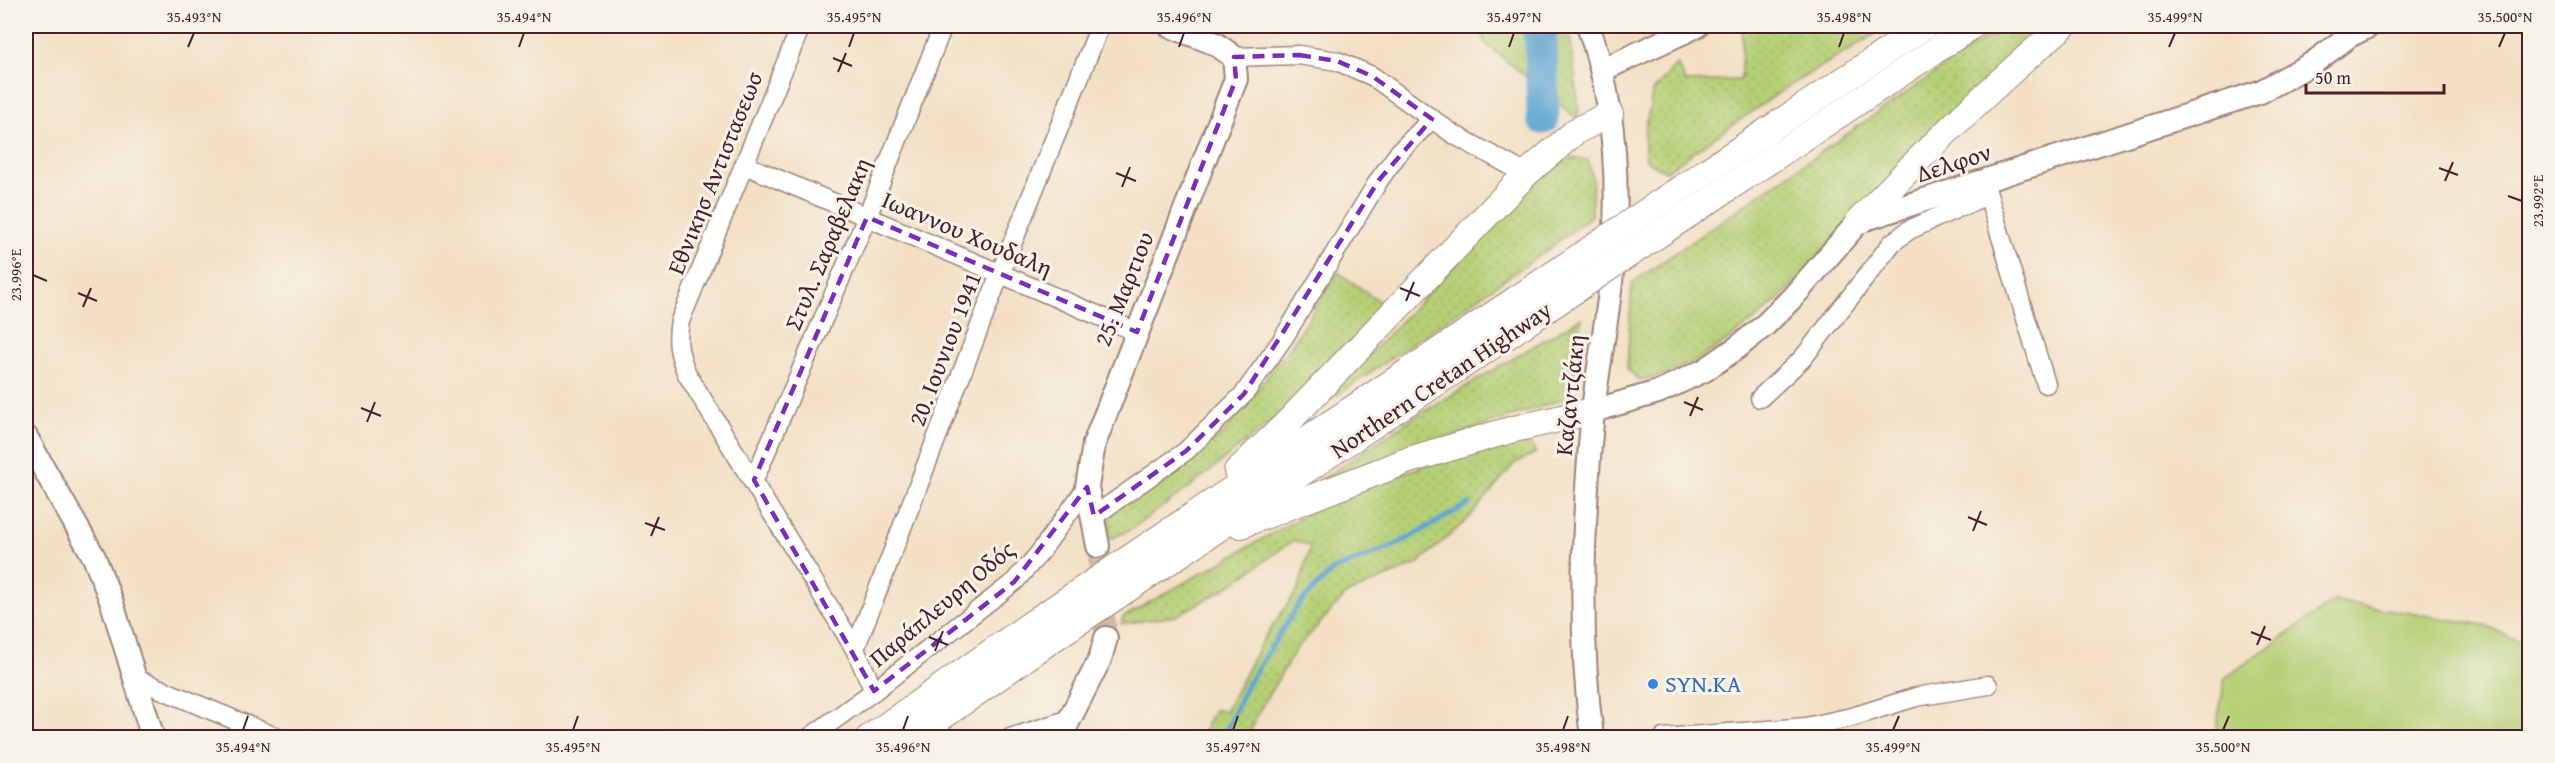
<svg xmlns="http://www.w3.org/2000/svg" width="2555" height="763" font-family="'Gentium Book Plus',serif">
<defs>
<pattern id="grass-dots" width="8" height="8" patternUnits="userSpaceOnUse" patternTransform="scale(1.5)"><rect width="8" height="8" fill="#b5d076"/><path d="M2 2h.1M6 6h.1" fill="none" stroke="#9db266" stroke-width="1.8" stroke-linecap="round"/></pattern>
</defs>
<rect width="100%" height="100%" fill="#f7f3e8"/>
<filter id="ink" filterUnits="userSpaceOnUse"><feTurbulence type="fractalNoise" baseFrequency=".0167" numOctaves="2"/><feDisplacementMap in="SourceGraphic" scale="12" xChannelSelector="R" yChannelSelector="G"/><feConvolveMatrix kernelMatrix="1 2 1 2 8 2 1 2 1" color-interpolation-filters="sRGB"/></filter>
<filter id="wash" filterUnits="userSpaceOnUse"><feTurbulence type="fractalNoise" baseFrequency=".008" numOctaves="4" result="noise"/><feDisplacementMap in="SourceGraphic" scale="24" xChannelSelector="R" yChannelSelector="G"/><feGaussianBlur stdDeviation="1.35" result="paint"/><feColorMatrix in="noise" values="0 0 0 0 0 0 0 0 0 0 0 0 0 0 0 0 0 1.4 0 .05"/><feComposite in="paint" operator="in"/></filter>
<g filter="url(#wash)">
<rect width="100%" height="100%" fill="#f3e0c4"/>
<g fill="url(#grass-dots)" stroke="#807850" stroke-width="1.5">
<polygon points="1480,26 1569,26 1579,110 1576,118 1485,43"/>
<polygon points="1742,26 1889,26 1792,84 1666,171 1646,160 1644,135 1653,91 1677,64 1686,82 1741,80"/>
<path d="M 2003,26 L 2053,26 C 1999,79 1945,133 1892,187 C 1831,247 1725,371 1639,380 L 1627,369 L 1632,283 Z"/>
<polygon points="1570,158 1588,160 1593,181 1591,216 1549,249 1317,409 1537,179"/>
<polygon points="1338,272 1389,308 1283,412 1190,487 1130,530 1110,539 1108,515 1223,434 1292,344"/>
<polygon points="1581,318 1578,362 1569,397 1318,482 1410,420"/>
<polygon points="1528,438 1536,453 1515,463 1468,519 1417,564 1347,594 1296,649 1256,716 1249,737 1201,737 1214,710 1225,711 1263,640 1299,588 1310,546 1294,540 1226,588 1176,616 1121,624 1123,617 1342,494 1450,457"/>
</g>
<polygon fill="#b5d076" stroke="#807850" stroke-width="1.5" points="2334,601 2485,625 2529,646 2529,737 2215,737 2225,678"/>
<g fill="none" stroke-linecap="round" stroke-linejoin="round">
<polyline stroke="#5aa3d1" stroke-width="5" points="1223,738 1246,686 1299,604 1333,570 1398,544 1470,503"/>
<polyline stroke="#5aa3d1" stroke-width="33" points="1537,26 1541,41 1543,118"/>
</g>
</g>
<g filter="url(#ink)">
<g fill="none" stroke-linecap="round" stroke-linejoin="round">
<polyline stroke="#d1b9a5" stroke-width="22" stroke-dasharray="22 11" stroke-linecap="butt" points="1098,546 1106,638"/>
<g stroke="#9e8078" stroke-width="21">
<g id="minor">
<path d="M 801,26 L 680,321 C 676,342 679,355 687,374 L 855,649"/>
<polyline points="1234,57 1299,55 1337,61 1372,76 1453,134 1526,174"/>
<polyline points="745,165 1137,332"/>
<polyline points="1985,185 2046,384"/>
<polyline points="1760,398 1803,358 1892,243 1909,230 1987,195"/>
<polyline points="754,480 867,217 943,26"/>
<polyline points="1094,516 1186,451 1244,394 1284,337 1379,180 1400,151 1432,119"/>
<polyline points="134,678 278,738"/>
<polyline points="874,691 855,649 1000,274 1100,26"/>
<polyline points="809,738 874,691 1014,582 1038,555 1087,487"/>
<polyline points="1010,738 1067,720"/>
<polyline points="1663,738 1806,727 1852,717 1916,697 1988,685"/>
</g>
</g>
<g stroke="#9e8078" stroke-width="26">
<g id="major">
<path d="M 1588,26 C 1614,97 1619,174 1614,249 C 1611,304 1599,357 1593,411 C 1583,520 1578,629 1592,738"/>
<polyline points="1602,70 1697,26"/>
<polyline points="1593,411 1658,392 1705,370 1738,347 1764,326 1793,297 1859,221 2260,92 2313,63 2349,36 2369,26"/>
<polyline points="26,437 94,557 112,603 153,738"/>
<polyline points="1098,546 1087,487 1094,444 1236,79 1234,57 1216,44 1170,26"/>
<polyline points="1060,738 1100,659 1106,638"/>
</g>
</g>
<g stroke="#9e8078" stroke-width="28">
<g id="highway">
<polyline points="1665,199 1925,26"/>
<polyline points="1680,220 1972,26"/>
<path d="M 1859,221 C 1925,151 1990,88 2063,26"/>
<polyline points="1237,471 1288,422 1526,174 1576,131 1610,114"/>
<polyline points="1241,525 1409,460 1510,430 1593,411"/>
<polyline points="869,738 1034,622 1524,294"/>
<polyline points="912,738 1051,640 1538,315"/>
</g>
</g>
<use href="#minor" stroke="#fff" stroke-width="18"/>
<use href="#major" stroke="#fff" stroke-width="22"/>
<use href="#highway" stroke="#fff" stroke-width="26"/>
<g stroke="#9e8078" stroke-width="28" stroke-linecap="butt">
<g id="highway-bridge">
<polyline points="1524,294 1665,199"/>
<polyline points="1538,315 1680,220"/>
</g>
</g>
<use href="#highway-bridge" stroke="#fff" stroke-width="26"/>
</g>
</g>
<path fill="none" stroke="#7b2cbf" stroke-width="4.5" stroke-dasharray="12 8" stroke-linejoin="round" d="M 1299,55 L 1337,61 L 1372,76 L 1432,119 L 1379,180 L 1244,394 L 1186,451 L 1094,516 L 1087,487 L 1014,582 L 874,691 L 754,480 L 867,217 L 1137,332 L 1236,79 L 1234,57 Z"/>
<path fill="none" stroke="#4a1f2b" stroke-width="2" d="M 188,47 L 194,33M 519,47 L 524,33M 849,47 L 854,33M 1179,47 L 1184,33M 1509,47 L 1514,33M 1839,47 L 1844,33M 2169,47 L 2175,33M 2499,47 L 2505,33M 833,58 L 852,66M 838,72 L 846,53M 2439,168 L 2458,175M 1116,173 L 1136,181M 2445,181 L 2453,162M 1122,187 L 1130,167M 2508,196 L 2522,201M 33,275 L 47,281M 1400,288 L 1420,296M 78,293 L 97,301M 1406,301 L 1414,282M 83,307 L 91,288M 1684,402 L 1703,410M 361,408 L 381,416M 1690,416 L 1698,397M 367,422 L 375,402M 1968,517 L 1987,525M 645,523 L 665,530M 1973,531 L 1981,511M 651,536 L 659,517M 2251,632 L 2271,640M 929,637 L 948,645M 2257,645 L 2265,626M 935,651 L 943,631M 243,730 L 248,716M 573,730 L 578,716M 903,730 L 908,716M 1233,730 L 1238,716M 1563,730 L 1568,716M 1893,730 L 1899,716M 2223,730 L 2229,716"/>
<circle fill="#3f7fe0" stroke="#f7f3e8" stroke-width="2" cx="1653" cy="684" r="6"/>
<g text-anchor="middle" stroke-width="6" stroke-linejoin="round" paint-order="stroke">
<g font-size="24" fill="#4a1f2b" stroke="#f7f3e8">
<text transform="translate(1954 163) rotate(-18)" y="8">Δελφον</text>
<text transform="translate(715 173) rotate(-68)" y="8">Εθνικησ Αντιστασεωσ</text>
<text transform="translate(967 234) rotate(23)" y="8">Ιωαννου Χουδαλη</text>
<text transform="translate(828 244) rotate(-67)" y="8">Στυλ. Σαραβελακη</text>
<text transform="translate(1124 289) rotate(-68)" y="8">25. Μαρτιου</text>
<text transform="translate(945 349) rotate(-69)" y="8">20. Ιουνιου 1941</text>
<text transform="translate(1441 380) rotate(-34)" y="8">Northern Cretan Highway</text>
<text transform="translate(1570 395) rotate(-84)" y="8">Καζαντζάκη</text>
<text transform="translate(942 604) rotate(-40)" y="8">Παράπλευρη Οδός</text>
</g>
<g font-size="24" fill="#366cbe" stroke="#f7f3e8" text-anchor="start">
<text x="1665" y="692">SYN.KA</text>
</g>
</g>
<rect width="2555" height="763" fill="none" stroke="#f7f3e8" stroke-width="66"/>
<path d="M2306 84v9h138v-9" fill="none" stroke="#4a1f2b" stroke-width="3"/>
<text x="2315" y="84" font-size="18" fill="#4a1f2b" stroke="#f7f3e8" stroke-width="4.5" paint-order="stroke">50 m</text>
<rect x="33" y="33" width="2489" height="697" fill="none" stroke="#4a1f2b" stroke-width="2"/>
<g font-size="15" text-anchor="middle" fill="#4a1f2b">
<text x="194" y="22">35.493°N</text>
<text x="524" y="22">35.494°N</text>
<text x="854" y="22">35.495°N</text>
<text x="1184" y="22">35.496°N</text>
<text x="1514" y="22">35.497°N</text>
<text x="1844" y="22">35.498°N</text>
<text x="2175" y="22">35.499°N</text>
<text x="2505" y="22">35.500°N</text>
<text transform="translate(2538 201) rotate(-90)" y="5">23.992°E</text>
<text transform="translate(16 275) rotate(-90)" y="5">23.996°E</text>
<text x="243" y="752">35.494°N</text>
<text x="573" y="752">35.495°N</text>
<text x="903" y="752">35.496°N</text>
<text x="1233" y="752">35.497°N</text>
<text x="1563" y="752">35.498°N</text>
<text x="1893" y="752">35.499°N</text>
<text x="2223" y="752">35.500°N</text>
</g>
</svg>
